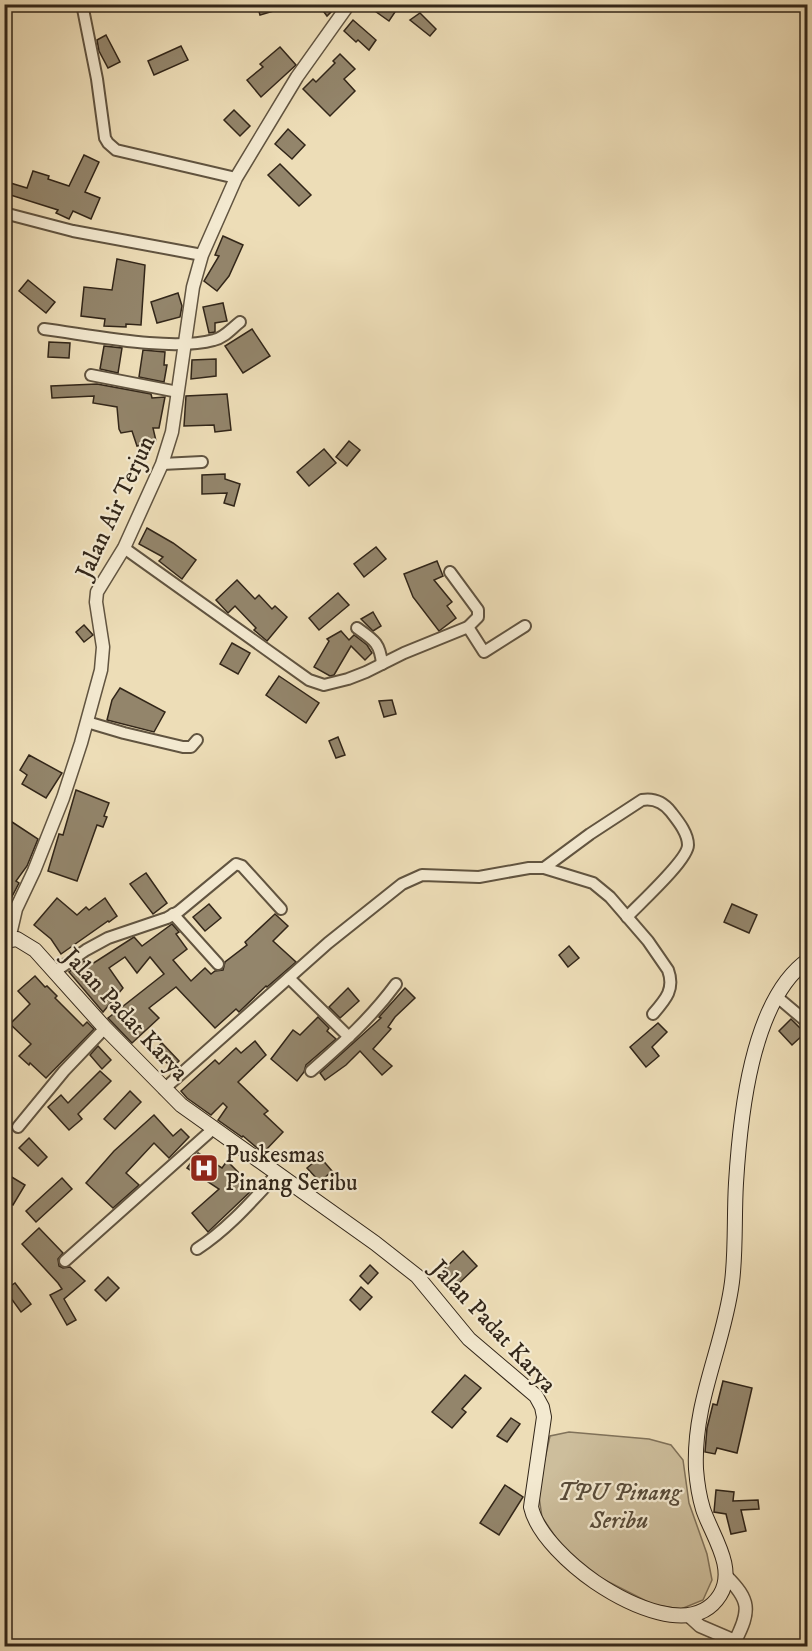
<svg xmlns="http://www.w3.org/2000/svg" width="812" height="1651" font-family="'IM FELL DW Pica',serif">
<rect width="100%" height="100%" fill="#edddb7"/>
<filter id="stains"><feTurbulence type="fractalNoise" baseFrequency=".00333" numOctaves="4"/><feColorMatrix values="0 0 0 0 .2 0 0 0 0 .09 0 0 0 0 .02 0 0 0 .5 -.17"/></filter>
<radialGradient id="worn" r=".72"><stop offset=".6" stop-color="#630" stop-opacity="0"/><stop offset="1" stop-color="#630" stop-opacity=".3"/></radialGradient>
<polygon fill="#cdbe9c" stroke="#80725a" stroke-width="1.5" points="569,1432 649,1439 671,1445 683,1460 689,1503 707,1554 712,1580 703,1600 681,1609 654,1605 591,1573 563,1548 542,1517 538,1490 550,1436"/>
<g fill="#93856b" stroke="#322619" stroke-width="1.5">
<polygon points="257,4 287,4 287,7 260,15"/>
<polygon points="318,4 339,4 327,16"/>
<polygon points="365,4 390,4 395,8 395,12 389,21"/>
<polygon points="420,13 436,29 430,36 410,20"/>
<polygon points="353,20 376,40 369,50 358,40 356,42 344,31"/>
<polygon points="106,35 120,62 108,68 99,51 97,40"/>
<polygon points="181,46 188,60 154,75 148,61"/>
<polygon points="280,47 296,65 261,97 247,80 263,67 260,64"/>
<polygon points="340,54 355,69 344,79 355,91 330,116 303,89 313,79 316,82 335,63 333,61"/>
<polygon points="234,110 250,126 240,136 224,120"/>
<polygon points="288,129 305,145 292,159 275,144"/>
<polygon points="84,155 99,162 85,192 100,198 91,219 73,211 69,219 56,213 58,210 4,193 4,181 27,188 33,171 49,176 48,179 69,186"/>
<polygon points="280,164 311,195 299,206 268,175"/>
<polygon points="223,236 243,245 229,276 217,291 204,281 219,256 215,255"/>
<polygon points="117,259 145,265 141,325 126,324 126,327 104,326 105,319 81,316 84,287 112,290"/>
<polygon points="28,280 55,302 46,313 19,291"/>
<polygon points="178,293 182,306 180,317 157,323 151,302"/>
<polygon points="223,303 227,321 215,323 215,332 209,333 203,307"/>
<polygon points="252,329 270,356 243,373 225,346"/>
<polygon points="49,342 70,343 69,358 48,357"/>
<polygon points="104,346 122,348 118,373 100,369"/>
<polygon points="143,350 165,352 164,365 167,365 164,382 139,377"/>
<polygon points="216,359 216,376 191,379 192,360"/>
<polygon points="97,384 151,394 152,398 165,397 159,428 153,428 156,441 137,446 132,431 121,433 119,429 117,407 93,403 94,396 52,398 51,386"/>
<polygon points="227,394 231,430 215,432 214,425 184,426 186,396"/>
<polygon points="349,441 360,450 347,466 336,457"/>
<polygon points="324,449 336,463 309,486 297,472"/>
<polygon points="225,474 225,479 240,484 234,506 224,503 227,493 202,494 202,475"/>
<polygon points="147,528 173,543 196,560 182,579 159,561 163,557 139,544"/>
<polygon points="376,547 386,559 364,577 354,564"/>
<polygon points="437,561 443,576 434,580 452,602 447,606 456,618 439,631 413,597 404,574"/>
<polygon points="237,580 255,599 259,595 272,609 275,606 287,617 267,641 254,630 256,628 235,606 228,613 216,600"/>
<polygon points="338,593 349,605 319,630 309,618"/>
<polygon points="373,612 381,626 373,631 361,619"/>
<polygon points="84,625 93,635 84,642 76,632"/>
<polygon points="341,631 349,640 354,635 358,638 367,645 372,653 365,660 351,646 334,675 330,676 314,667 329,641 327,639"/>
<polygon points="232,643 250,653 238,674 220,664"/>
<polygon points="279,676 319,703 306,723 266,695"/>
<polygon points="120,688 165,712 154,732 107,720 112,700"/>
<polygon points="392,700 396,714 384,717 379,701"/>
<polygon points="338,737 345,755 336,758 329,741"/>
<polygon points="29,755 62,773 46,798 22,784 27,775 20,770"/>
<polygon points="76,790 109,803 104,816 107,817 103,827 97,825 77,881 48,871 59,834 63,835"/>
<polygon points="9,820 38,839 27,866 16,881 19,883 4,912 4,828"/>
<polygon points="146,873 167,903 153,914 130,884"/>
<polygon points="57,898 77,915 86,907 89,910 105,898 117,916 109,922 108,921 61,954 51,939 34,925"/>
<polygon points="209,904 221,918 205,931 193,917"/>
<polygon points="732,904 757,915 749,933 724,922"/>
<polygon points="275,914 288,926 273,941 296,962 267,987 266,986 239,1012 236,1009 215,1028 176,987 149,1008 159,1018 132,1043 108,1018 164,974 150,957 137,973 125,957 109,968 123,988 103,1012 69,972 84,961 89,966 134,937 142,946 172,924 179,932 176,934 187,949 173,960 191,981 205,968 211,974 215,971 223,970 225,962 247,945 245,942"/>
<polygon points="569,946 579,958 568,967 559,955"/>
<polygon points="35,976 45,987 47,986 57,996 55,998 83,1026 87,1022 94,1029 46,1078 30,1063 29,1065 19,1056 31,1044 10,1024 30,1004 18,991"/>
<polygon points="348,988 359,1001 340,1018 329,1007"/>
<polygon points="405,988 415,998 395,1017 388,1027 391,1029 373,1049 392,1066 382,1075 360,1051 346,1065 325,1080 320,1073 381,1018 379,1017"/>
<polygon points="318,1017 329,1028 327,1031 336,1039 306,1065 304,1072 297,1081 271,1059 293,1030 300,1035"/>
<polygon points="791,1019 805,1033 792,1045 779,1031"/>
<polygon points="658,1023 667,1032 652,1047 659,1056 646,1067 630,1047"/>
<polygon points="255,1041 266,1055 238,1082 268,1111 264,1114 283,1132 263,1153 243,1136 242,1137 218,1120 227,1107 223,1103 211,1115 187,1098 181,1091 215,1060 219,1064 236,1048 241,1053"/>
<polygon points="162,1043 179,1061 172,1068 154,1050"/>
<polygon points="98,1046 111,1060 102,1069 90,1055"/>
<polygon points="100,1071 111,1081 78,1114 82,1119 69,1130 48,1107 61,1095 68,1103"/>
<polygon points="130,1091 141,1102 115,1129 104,1119"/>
<polygon points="154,1115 173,1136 181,1129 189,1137 169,1158 154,1143 126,1173 139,1185 113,1208 86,1183 114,1151"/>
<polygon points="29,1138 47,1157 38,1166 19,1148"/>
<polygon points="198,1153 222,1168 227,1161 254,1188 208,1232 192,1213 219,1189 187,1168"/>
<polygon points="320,1157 332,1171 320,1182 307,1168"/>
<polygon points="10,1176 25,1185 13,1205 4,1200 4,1185"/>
<polygon points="62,1178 72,1189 36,1222 26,1211"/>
<polygon points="39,1228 63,1253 58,1259 59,1266 63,1268 70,1267 85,1281 64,1299 76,1320 67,1325 50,1295 62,1289 58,1283 22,1244"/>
<polygon points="463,1251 477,1266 456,1286 442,1271"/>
<polygon points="370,1265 378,1273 368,1284 360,1276"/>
<polygon points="108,1277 119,1288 106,1301 95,1290"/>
<polygon points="15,1283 31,1304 21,1312 5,1290"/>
<polygon points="361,1287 372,1297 360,1310 350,1300"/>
<polygon points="465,1375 481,1388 462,1409 466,1412 452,1428 432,1412"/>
<polygon points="723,1381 752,1388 737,1453 717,1448 715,1454 705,1452 707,1428 713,1404 717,1405"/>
<polygon points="511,1418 520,1424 507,1442 497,1436"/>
<polygon points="505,1485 523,1497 499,1535 480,1523"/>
<polygon points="716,1490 734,1492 733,1501 758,1500 759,1509 741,1510 746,1531 731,1534 726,1514 714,1512"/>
</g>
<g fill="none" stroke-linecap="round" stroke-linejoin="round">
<g stroke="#615440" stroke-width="14">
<g id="minor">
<polyline points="82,4 97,79 105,138 108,143 116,150 236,178"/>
<polyline points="4,213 73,231 202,255"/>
<path d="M 44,329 C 91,335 170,352 214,340 C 224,338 232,328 240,322"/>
<polyline points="91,375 178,392"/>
<polyline points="162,464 202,462"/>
<polyline points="124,548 309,680 324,685 348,679 366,672 404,653 468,627 478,617 478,610 450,572"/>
<polyline points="468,627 484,652 525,626"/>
<path d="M 357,628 C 374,640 380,643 382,664"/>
<polyline points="87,722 124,733 183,747 191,747 197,740"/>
<path d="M 544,868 L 590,834 L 642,800 C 654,798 664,803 671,812 C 678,821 688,833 688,845 C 688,860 639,904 627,917"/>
<polyline points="173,914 218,964"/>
<polyline points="56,971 86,950 108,938 167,918 178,912 236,864 242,866 281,909"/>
<polyline points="289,978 349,1037"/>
<polyline points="776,996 808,1023"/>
<path d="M 311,1071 C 342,1044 371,1018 396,984"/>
<path d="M 164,1089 L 328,943 L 402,884 L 422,875 L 479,877 L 529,868 L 544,868 L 593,883 L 610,897 L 648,941 L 668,970 C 675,989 666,999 653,1014"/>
<polyline points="18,1127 64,1071 105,1028"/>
<path d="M 197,1249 C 228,1229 252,1201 277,1174"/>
<polyline points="65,1261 213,1129"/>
</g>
</g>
<g stroke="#615440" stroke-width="15">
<g id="tertiary">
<polyline points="9,939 16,909 34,871 63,798 81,743 101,670 103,647 96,602 97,592 124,548 162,464 172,432 193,287 202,255 236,178 297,77 349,4"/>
<path d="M 726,1576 C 750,1600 751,1610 735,1641"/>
<polyline points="689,1616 700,1626 735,1641 738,1646"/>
</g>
</g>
<g stroke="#322619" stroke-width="16">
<path id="secondary" d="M 4,941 L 17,939 L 35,950 L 105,1028 L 181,1105 L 375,1243 L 417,1276 L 469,1339 L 536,1396 L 542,1407 L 544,1417 L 531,1507 C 537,1535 572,1566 595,1582 C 626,1603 693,1638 720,1595 C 737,1568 711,1534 703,1509 C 699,1496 697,1482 696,1469 C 693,1401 724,1346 732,1282 C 736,1250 734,1216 736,1183 C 740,1118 751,1000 808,960"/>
</g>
<use href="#minor" stroke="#f3e9d0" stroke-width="10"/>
<use href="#tertiary" stroke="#f3e9d0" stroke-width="12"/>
<use href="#secondary" stroke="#f3e9d0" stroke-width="14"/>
</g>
<defs>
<g id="hospital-square" transform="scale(1.5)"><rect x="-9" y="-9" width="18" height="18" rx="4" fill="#8f2418" stroke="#f3e9d0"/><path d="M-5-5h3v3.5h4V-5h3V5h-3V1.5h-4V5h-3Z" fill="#fff"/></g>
</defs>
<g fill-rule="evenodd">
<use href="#hospital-square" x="204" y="1168"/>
</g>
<g text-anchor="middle" stroke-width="4.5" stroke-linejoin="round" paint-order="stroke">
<g font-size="24" fill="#322619" stroke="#f3e9d0">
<text transform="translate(115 507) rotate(-65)" y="8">Jalan Air Terjun</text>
<text transform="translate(126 1014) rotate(47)" y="8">Jalan Padat Karya</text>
<text transform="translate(494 1326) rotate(47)" y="8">Jalan Padat Karya</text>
</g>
<g font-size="24" fill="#322619" stroke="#f3e9d0" text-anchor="start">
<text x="225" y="1162">Puskesmas<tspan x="225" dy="28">Pinang Seribu</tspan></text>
</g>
<g font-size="24" font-style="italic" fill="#594c3a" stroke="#f3e9d0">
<text x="619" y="1500">TPU Pinang<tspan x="619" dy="28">Seribu</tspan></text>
</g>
</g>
<rect width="812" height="1651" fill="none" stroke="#edddb7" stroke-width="24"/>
<rect x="6" y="6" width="800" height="1639" fill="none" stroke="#322619" stroke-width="3"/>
<rect x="12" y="12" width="788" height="1627" fill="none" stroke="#322619" stroke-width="1.5"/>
<rect width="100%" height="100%" filter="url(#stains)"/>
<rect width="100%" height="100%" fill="url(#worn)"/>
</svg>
